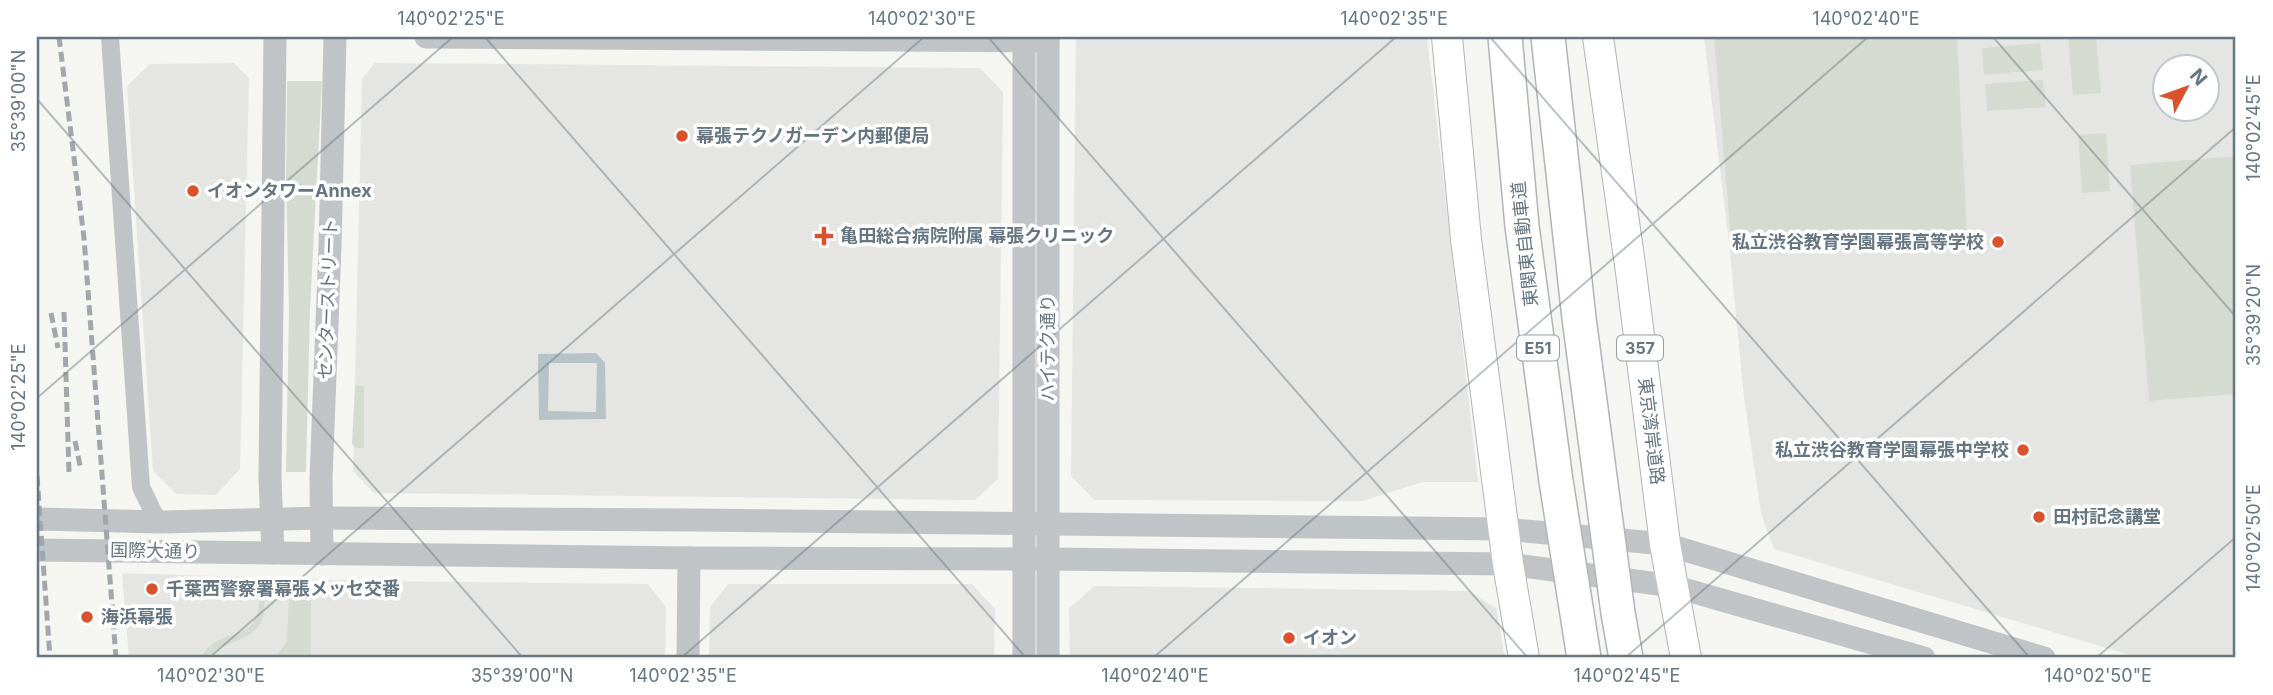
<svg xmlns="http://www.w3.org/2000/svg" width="2273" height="695" font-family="Inter,'Noto Sans JP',sans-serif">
<rect width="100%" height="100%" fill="#f5f5f1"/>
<g fill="#e5e6e4" fill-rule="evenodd">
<polygon points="1076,37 1427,37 1478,482 1423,482 1362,501 1094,500 1071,476"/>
<path d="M 1704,37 L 2236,37 L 2236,658 L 2140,658 L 1774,549 L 1761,514 L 1744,397 L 1729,243 ZM 2164,66 L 2206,66 L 2206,108 L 2164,108 Z"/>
<polygon points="234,63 249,78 240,469 216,495 176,494 153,471 127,86 150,64"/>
<polygon points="375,63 980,68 1003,92 998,479 975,500 374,493 353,471 362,79"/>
<polygon points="122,573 374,581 648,584 666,607 665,658 129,658"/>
<polygon points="728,584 972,584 995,609 994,658 709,658 710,607"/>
<polygon points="1094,586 1469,591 1496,608 1505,658 1070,658 1069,609"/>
</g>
<g fill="#d6dbd2">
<polygon points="1714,37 1957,37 1967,232 1732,252"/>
<polygon points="2096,37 2101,93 2073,95 2068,38"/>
<polygon points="2040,43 2043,70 1984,75 1982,48"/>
<polygon points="2043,80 2046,107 1987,111 1985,84"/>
<polygon points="287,81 322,81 310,310 306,472 286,472 289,310 286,180"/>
<polygon points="2106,133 2110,191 2082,193 2078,135"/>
<polygon points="2236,156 2236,394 2149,401 2130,165"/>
<polygon points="355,386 364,386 364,448 356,448 352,444"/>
<path d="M 259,590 L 264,590 C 267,626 259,632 227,645 C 219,648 213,651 209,658 L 201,658 C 219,621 263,651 259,590 Z"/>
<polygon points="289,593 311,593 311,658 276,657 287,641"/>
</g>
<path fill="#b7c3c7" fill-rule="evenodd" d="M 596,353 L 605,363 L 606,419 L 539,420 L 538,354 ZM 549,363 L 597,363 L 596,412 L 548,411 Z"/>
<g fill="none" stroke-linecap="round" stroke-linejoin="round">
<g stroke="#b1b5b8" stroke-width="32">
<g id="trunk">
<polyline points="1447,37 1466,239 1508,564 1524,658"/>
<polyline points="1598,37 1631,272 1665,544 1686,658"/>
</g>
</g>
<polyline stroke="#c0c4c7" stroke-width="18" points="110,37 141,487 153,512 161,522"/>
<g stroke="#c0c4c7" stroke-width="23">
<polyline points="426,37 1048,41"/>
<polyline points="1024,37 1024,658"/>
<polyline points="1048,37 1048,658"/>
<polyline points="37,519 161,522 322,518 694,520 1504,529 1665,544 2044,658"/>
<polyline points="37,550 689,558 1047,559 1508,564 1673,586 1924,658"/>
<polyline points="273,553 270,478 275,37"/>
<polyline points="322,554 321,479 330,246 335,37"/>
<polyline points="688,658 689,558"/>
</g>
<use href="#trunk" stroke="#fff" stroke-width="30"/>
<g stroke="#a1a7ac" stroke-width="5" stroke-dasharray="10 5" stroke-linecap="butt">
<polyline points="59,37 84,238 116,658"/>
<polyline points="64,312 69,473"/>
<polyline points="51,313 58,348"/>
<polyline points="75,441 81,470"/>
<polyline points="37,476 50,658"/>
</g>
<g stroke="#b1b5b8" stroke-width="36" stroke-linecap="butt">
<g id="motorway-bridge">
<polyline points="1505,37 1522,226 1556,481 1584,658"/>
<polyline points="1548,37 1579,318 1618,613 1626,658"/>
</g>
</g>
<use href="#motorway-bridge" stroke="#fff" stroke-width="33"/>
</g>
<path fill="none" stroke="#657581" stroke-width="2" stroke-opacity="0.45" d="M 485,37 L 1026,658M 988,37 L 1528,658M 1490,37 L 2030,658M 1993,37 L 2236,317M 37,99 L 523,658M 37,398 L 453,37M 209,658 L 924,37M 681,658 L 1396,37M 1153,658 L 1868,37M 1625,658 L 2236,127M 2096,658 L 2236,537"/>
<g fill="#db512b" stroke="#fff" stroke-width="2.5">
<circle cx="682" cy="136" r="7"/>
<circle cx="193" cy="191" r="7"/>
<path d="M820.5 225.5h7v7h7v7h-7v7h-7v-7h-7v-7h7z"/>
<circle cx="1998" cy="242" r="7"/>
<circle cx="2023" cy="450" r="7"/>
<circle cx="2039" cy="517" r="7"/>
<circle cx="152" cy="589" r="7"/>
<circle cx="87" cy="617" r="7"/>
<circle cx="1289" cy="638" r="7"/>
</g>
<g text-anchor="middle" stroke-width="7" stroke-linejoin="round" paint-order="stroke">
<g fill="#fff" stroke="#939ea7" stroke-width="2">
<rect x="1517" y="335.5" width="42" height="25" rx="5"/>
<rect x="1617" y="335.5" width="46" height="25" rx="5"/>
</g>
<g font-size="16" font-weight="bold" fill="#657581">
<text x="1538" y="354">E51</text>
<text x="1640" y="354">357</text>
</g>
<g font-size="18" font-weight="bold" fill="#657581" stroke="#fff" text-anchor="start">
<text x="696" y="142">幕張テクノガーデン内郵便局</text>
<text x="207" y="197">イオンタワーAnnex</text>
<text x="840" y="242">亀田総合病院附属 幕張クリニック</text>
<text x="1984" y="248" text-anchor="end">私立渋谷教育学園幕張高等学校</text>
<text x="2009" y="456" text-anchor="end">私立渋谷教育学園幕張中学校</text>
<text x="2053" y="523">田村記念講堂</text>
<text x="166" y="595">千葉西警察署幕張メッセ交番</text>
<text x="101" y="623">海浜幕張</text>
<text x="1303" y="644">イオン</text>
</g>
<g font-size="18" fill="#657581" stroke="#fff">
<text transform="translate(1525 244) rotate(-96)" y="6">東関東自動車道</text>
<text transform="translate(328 299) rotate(-88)" y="6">センターストリート</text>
<text transform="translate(1048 348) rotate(-90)" y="6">ハイテク通り</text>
<text transform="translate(1651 431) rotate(83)" y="6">東京湾岸道路</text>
<text transform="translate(155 551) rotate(1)" y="6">国際大通り</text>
</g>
</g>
<rect width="2273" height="695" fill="none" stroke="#ffffff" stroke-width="77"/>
<g transform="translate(2186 88) rotate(49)"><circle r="33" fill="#ffffff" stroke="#c1c8cd" stroke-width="2"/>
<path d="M0-5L12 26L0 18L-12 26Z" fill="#db512b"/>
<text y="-10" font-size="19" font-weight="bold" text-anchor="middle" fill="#657581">N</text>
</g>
<rect x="38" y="38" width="2196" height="618" fill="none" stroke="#657581" stroke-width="2.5"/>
<g font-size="18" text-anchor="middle" fill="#657581">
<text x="451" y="25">140°02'25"E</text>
<text x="922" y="25">140°02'30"E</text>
<text x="1394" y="25">140°02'35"E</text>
<text x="1866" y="25">140°02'40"E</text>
<text transform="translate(19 101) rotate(-90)" y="6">35°39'00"N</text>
<text transform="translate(2254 128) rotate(-90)" y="6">140°02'45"E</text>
<text transform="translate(2254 315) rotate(-90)" y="6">35°39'20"N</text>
<text transform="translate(19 397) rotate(-90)" y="6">140°02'25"E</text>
<text transform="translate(2254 538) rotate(-90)" y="6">140°02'50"E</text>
<text x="211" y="682">140°02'30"E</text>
<text x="522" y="682">35°39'00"N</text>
<text x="683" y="682">140°02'35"E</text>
<text x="1155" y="682">140°02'40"E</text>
<text x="1627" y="682">140°02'45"E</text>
<text x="2098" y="682">140°02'50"E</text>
</g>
</svg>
